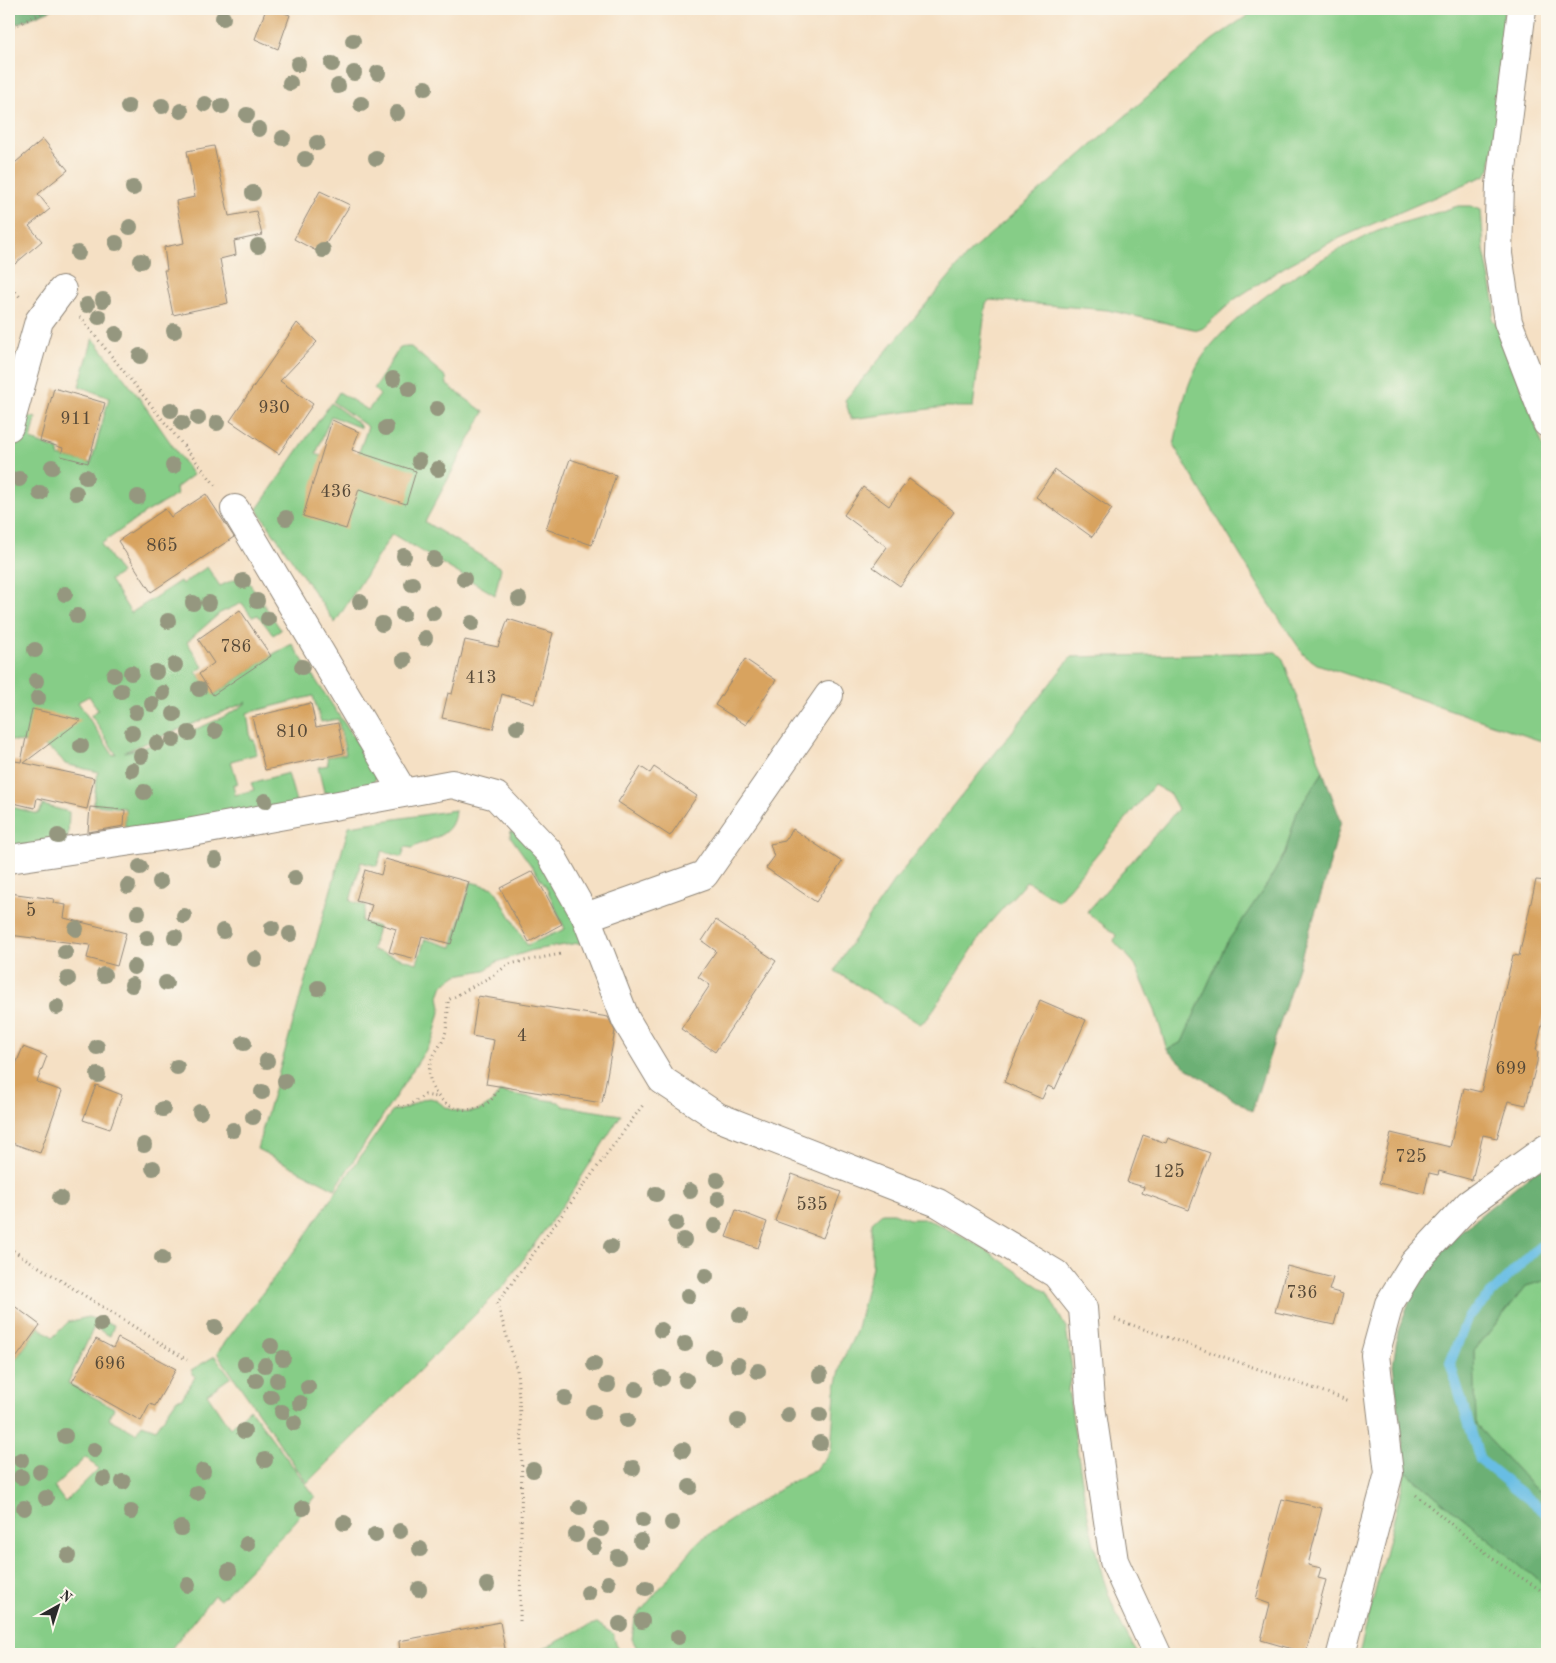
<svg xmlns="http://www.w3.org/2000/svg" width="1556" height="1663" font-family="'Old Standard TT',serif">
<rect width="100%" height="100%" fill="#fbf7ec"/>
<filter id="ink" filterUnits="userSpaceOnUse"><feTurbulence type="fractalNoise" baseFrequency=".02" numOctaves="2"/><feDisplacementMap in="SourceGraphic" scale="10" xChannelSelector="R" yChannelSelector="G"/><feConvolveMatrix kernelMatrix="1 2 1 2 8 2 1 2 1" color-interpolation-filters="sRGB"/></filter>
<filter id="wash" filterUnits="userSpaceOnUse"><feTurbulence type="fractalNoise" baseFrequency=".0096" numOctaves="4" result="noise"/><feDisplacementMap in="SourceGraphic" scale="20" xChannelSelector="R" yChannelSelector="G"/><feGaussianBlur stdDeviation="1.12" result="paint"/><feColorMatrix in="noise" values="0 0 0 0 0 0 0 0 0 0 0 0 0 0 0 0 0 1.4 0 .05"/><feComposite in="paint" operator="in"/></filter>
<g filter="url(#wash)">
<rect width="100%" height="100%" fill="#f5e0c4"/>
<g fill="#86cd87" stroke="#587c59" fill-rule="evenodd">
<polygon points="1257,9 1504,9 1501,96 1490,169 1486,175 1333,241 1286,266 1235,299 1203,328 1198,330 1107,310 990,300 986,303 973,407 945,407 851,419 845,400 970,252 1212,40"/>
<path d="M 1458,206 L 1471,206 L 1481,210 L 1484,250 L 1495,305 L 1492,320 L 1500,328 L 1547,457 L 1547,743 L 1317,664 L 1304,655 L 1272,608 L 1174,446 C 1179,419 1184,391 1197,366 C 1225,314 1323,254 1378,231 C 1404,221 1432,215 1458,206 Z"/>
<path d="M 93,338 L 140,399 L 193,475 L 176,488 L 177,495 L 145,513 L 101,544 L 121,573 L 110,580 L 131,613 L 180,581 L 182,584 L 207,567 L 220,586 L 244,575 L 281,630 L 273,635 L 258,615 L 252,617 L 242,603 L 220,613 L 187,642 L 203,667 L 196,672 L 214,695 L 275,653 L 292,644 L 377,773 L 373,785 L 337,794 L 324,792 L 318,767 L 328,765 L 327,757 L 346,754 L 338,719 L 321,722 L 313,696 L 247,713 L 251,740 L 254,740 L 257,754 L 231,761 L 238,784 L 233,784 L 235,795 L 254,790 L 251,783 L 288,773 L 297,805 L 125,839 L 125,808 L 93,805 L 98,772 L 65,764 C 51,743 32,744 9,740 L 9,459 L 21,415 L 36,418 L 31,440 L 59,450 L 58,456 L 91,463 L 109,398 L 79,386 ZM 89,696 L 98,710 L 91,715 L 116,754 L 113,755 L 78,702 ZM 247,702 C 228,720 152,747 124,752 Z"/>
<polygon points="400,347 411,347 446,377 447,385 484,412 425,522 501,568 495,595 392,534 335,623 257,509 331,403 358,423 361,428 331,416 316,454 353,468 368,427 333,402 339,392 368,410 380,395 374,389"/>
<polygon points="1276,652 1283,659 1323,772 1297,812 1285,853 1268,883 1226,944 1182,1042 1167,1050 1154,1007 1134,963 1114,941 1116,935 1087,912 1178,809 1170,794 1154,785 1058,901 1027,881 988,925 928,1018 920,1024 835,971 844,954 892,884 1071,657"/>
<polygon points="43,805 69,812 68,836 63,847 9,851 9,806 38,814"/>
<path d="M 455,810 C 454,837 432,837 412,848 L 405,847 L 402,857 L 382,851 L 377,866 L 361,862 L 350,901 L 366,906 L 361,921 L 378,927 L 372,950 L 417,963 L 425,939 L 452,947 L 471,882 L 494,888 L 527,945 L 565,929 L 545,885 L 510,836 L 511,831 L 527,838 L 589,940 L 579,943 L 533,950 L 497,962 L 485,970 L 457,975 L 443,985 L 439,996 L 441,1008 L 433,1039 L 335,1189 L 257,1149 L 349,826 Z"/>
<path d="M 500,1092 L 559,1102 L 563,1106 L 621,1115 L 570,1195 L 504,1286 L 307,1483 L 217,1353 L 298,1246 L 393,1110 C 408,1112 415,1099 429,1098 C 436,1098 440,1104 446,1107 C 467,1118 487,1112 500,1092 Z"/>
<path d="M 882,1213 L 894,1213 L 909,1219 L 928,1219 L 980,1246 L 1047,1292 L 1066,1328 L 1072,1369 L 1068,1390 C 1083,1476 1089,1581 1138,1654 L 640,1654 L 632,1639 L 635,1618 L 700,1540 L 782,1487 L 816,1469 L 831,1451 L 835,1392 L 842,1361 L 856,1332 L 872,1267 L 872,1222 Z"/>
<polygon points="1547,1280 1547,1498 1533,1487 1476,1425 1474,1351 1526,1286"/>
<path d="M 88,1317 L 114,1325 L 110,1336 L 94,1327 L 68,1383 L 114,1408 L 109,1419 L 136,1433 L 142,1424 L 156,1429 L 177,1399 L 182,1398 L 195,1377 L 191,1370 L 215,1356 L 231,1377 L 207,1394 L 230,1428 L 250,1409 L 315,1496 L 295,1522 L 220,1600 L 214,1595 L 167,1654 L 9,1654 L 9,1369 L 39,1327 L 53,1337 L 68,1322 ZM 86,1457 L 98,1469 L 65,1502 L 54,1487 Z"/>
<polygon points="1406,1472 1547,1587 1547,1654 1359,1654"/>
<path d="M 597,1623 L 613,1634 L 619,1654 L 544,1654 L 543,1648 C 563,1641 576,1629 597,1623 Z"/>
</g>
<g fill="#6cb074" stroke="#4c6e50">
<polygon points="9,9 53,9 9,27"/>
<polygon points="1323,772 1341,821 1325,882 1252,1111 1187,1068 1167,1050 1182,1042 1226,944 1268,883 1285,853 1297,812"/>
<polygon points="1547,1168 1547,1280 1526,1286 1474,1351 1476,1425 1533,1487 1547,1498 1547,1587 1406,1472 1393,1365 1398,1331 1417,1281 1445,1244 1536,1170"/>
</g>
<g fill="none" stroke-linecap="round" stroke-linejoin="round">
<polyline stroke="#68bde4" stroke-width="10" points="1547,1244 1537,1248 1468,1317 1450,1363 1480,1460 1547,1514"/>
</g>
<g id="blocks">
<g fill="#d8a35e">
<polygon points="266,9 273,9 290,15 278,49 255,39"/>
<polygon points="43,139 68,170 38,194 50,209 29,226 42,241 9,269 9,168"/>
<polygon points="214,146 229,216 256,211 262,235 234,241 236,255 220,259 228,303 173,315 164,270 167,270 164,247 184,243 176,201 195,197 187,151"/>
<polygon points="320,191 350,205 320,253 294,239"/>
<polygon points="297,323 317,342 280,381 313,404 279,454 230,421"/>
<polygon points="54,388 105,403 88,463 61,456 63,448 40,441"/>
<polygon points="332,420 359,432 352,450 416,471 406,504 359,489 346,529 303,516"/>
<polygon points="570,459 616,475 592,545 546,529"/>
<polygon points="1055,470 1112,509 1092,537 1036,497"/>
<polygon points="909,479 954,512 900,586 873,567 887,547 844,515 863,487 889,506"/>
<polygon points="206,494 234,537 151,592 118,541 165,509 171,517"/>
<polygon points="240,610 271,656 213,695 199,674 214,663 198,639"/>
<polygon points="508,619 553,633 534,704 502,694 493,729 442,718 448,693 452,694 465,640 498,647"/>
<polygon points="745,659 776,680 746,725 715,705"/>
<polygon points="311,703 316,727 338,723 344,753 265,770 252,717"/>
<polygon points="32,709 81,720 24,763 94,778 87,809 37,798 35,808 9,802 9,760 21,762"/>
<polygon points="641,767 650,773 654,767 697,796 670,836 618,802"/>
<polygon points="90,807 125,810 124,826 88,832"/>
<polygon points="793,829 842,862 816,902 766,868 774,857 770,844 785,841"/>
<polygon points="385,859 469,882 451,944 422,936 416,959 389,952 396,929 367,920 372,905 356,901 365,870 381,875"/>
<polygon points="533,871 562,924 529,942 500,888"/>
<polygon points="1536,880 1547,881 1547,1005 1536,1050 1538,1051 1537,1062 1526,1105 1508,1101 1497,1138 1483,1135 1472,1180 1439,1171 1438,1175 1429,1173 1424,1194 1379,1183 1391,1133 1450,1147 1464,1088 1481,1092 1513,955 1519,956"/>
<polygon points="9,893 54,899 53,903 66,905 64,918 126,933 117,966 87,958 90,945 9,935"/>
<polygon points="716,920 776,961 715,1052 681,1029 710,985 698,977 716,951 702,941"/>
<polygon points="478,996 608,1017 615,1031 602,1103 486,1084 494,1040 472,1036"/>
<polygon points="1040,1000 1086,1020 1055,1089 1048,1086 1042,1099 1004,1082"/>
<polygon points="23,1047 47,1056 37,1082 62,1091 40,1153 9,1142 9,1081"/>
<polygon points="96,1085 122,1095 110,1129 83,1120"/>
<polygon points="1143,1135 1166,1143 1168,1138 1210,1153 1189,1210 1142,1193 1144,1187 1127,1182"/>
<polygon points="792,1174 841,1192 823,1238 775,1221"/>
<polygon points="736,1210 767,1222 758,1248 726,1237"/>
<polygon points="1287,1266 1333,1278 1329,1290 1343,1294 1334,1325 1275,1312"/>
<polygon points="9,1302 40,1325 9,1368"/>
<polygon points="118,1338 176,1369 155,1406 150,1404 141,1421 72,1382 96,1339 113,1348"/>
<polygon points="1282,1499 1322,1508 1308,1565 1321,1568 1318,1578 1326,1580 1306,1653 1261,1640 1270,1604 1256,1599"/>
<polygon points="500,1622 506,1654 400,1654 399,1641"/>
</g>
</g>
</g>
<g filter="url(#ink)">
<use href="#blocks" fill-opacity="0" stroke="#908678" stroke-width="1"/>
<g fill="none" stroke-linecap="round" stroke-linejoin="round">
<g stroke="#908678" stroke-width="30">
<g id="minor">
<polyline points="1522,9 1500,185 1498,254 1508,322 1547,423"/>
<polyline points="9,427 39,321 62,290"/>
<polyline points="235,509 403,792"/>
<polyline points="9,859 187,833 452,784 496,796 550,853 586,917 626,1020 662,1080 718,1117 938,1203 1056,1274 1083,1308 1090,1400 1114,1561 1157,1654"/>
<polyline points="586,917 704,875 829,695"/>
<polyline points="1341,1654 1389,1473 1375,1355 1389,1304 1414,1263 1469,1204 1547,1148"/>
</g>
</g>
<g stroke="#908678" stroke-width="3" stroke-dasharray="1 4" stroke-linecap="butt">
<polyline points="9,29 49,9"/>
<polyline points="9,284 20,297"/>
<polyline points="80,317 216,486"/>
<path d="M 497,1090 C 494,1099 487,1105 478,1108 C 451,1116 425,1093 430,1066 C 431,1056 440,1047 444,1038 C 448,1027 448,1011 448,1000 L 494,975 L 509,964 L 561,954"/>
<polyline points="398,1106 406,1107 425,1095 437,1097"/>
<polyline points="9,1248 187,1360"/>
<polyline points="1115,1319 1350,1401"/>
<polyline points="1416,1495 1497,1562 1547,1594"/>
<polyline points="520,1621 522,1444 517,1370 497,1303 643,1105"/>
</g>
<use href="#minor" stroke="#fff" stroke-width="28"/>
</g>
<g fill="#95977f">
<circle cx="223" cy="18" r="8"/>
<circle cx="353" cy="41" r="8"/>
<circle cx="298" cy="64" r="8"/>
<circle cx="332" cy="64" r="8"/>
<circle cx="354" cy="73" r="8"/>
<circle cx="378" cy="73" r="8"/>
<circle cx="290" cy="83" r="8"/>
<circle cx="338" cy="86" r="8"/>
<circle cx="425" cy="88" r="8"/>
<circle cx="205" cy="104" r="8"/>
<circle cx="361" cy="104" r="8"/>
<circle cx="162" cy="106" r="8"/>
<circle cx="222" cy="106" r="8"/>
<circle cx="128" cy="107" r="8"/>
<circle cx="181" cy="111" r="8"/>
<circle cx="397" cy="113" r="8"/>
<circle cx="247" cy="115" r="8"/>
<circle cx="259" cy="129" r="8"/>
<circle cx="283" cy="138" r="8"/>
<circle cx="317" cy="143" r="8"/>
<circle cx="376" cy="158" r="8"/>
<circle cx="305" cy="159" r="8"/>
<circle cx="133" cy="188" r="8"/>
<circle cx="253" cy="193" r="8"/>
<circle cx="130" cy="227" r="8"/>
<circle cx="116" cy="243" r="8"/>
<circle cx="258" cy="246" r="8"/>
<circle cx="323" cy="250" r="8"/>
<circle cx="78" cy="253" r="8"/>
<circle cx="141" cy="261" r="8"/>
<circle cx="103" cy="300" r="8"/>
<circle cx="87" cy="305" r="8"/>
<circle cx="99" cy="317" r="8"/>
<circle cx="174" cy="331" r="8"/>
<circle cx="116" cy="334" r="8"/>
<circle cx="140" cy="356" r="8"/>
<circle cx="393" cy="379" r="8"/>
<circle cx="409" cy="389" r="8"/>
<circle cx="437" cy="409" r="8"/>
<circle cx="171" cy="410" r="8"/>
<circle cx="198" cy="418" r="8"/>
<circle cx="182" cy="423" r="8"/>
<circle cx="217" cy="423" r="8"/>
<circle cx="386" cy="428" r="8"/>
<circle cx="419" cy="461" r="8"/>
<circle cx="173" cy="466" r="8"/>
<circle cx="52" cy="467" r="8"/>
<circle cx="438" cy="469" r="8"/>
<circle cx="86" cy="477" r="8"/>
<circle cx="19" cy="479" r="8"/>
<circle cx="40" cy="493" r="8"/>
<circle cx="76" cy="493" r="8"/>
<circle cx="138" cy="497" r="8"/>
<circle cx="286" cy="518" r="8"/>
<circle cx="404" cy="556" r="8"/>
<circle cx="434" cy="559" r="8"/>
<circle cx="464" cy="579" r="8"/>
<circle cx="243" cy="581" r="8"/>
<circle cx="412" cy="584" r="8"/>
<circle cx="65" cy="594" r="8"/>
<circle cx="519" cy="599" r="8"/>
<circle cx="257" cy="601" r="8"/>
<circle cx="360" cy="602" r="8"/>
<circle cx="193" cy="603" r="8"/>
<circle cx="209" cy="603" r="8"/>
<circle cx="433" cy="613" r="8"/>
<circle cx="403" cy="614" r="8"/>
<circle cx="77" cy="616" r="8"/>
<circle cx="268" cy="619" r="8"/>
<circle cx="168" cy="621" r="8"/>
<circle cx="472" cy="623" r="8"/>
<circle cx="382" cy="624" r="8"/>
<circle cx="425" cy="638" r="8"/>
<circle cx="35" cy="650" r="8"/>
<circle cx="404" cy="660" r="8"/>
<circle cx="175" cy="665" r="8"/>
<circle cx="302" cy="667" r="8"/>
<circle cx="156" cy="672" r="8"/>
<circle cx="131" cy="673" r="8"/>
<circle cx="114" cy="675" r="8"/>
<circle cx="36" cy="681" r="8"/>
<circle cx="199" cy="689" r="8"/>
<circle cx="121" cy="691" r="8"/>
<circle cx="163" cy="693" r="8"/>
<circle cx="38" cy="698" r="8"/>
<circle cx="152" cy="704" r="8"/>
<circle cx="136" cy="712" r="8"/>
<circle cx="174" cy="714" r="8"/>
<circle cx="517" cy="727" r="8"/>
<circle cx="215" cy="731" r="8"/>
<circle cx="132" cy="733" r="8"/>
<circle cx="189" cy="733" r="8"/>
<circle cx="173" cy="740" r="8"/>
<circle cx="157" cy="743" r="8"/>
<circle cx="81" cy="746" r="8"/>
<circle cx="141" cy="756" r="8"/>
<circle cx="132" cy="770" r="8"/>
<circle cx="144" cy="792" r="8"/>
<circle cx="265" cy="801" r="8"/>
<circle cx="58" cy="836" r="8"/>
<circle cx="215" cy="860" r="8"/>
<circle cx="140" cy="867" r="8"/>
<circle cx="295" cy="878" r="8"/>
<circle cx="160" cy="882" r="8"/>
<circle cx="128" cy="886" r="8"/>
<circle cx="138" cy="913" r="8"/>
<circle cx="184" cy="916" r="8"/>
<circle cx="272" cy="928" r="8"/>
<circle cx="76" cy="929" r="8"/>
<circle cx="223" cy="931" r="8"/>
<circle cx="290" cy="934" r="8"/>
<circle cx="175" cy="937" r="8"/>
<circle cx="147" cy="938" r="8"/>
<circle cx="65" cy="952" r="8"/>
<circle cx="255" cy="959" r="8"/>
<circle cx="134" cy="967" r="8"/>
<circle cx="104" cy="975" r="8"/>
<circle cx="68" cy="979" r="8"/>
<circle cx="166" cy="983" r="8"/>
<circle cx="132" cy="985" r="8"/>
<circle cx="318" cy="988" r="8"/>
<circle cx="57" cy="1007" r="8"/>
<circle cx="244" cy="1043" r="8"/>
<circle cx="97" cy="1047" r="8"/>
<circle cx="267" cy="1061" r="8"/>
<circle cx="177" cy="1067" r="8"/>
<circle cx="98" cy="1075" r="8"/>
<circle cx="285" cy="1081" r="8"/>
<circle cx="262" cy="1092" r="8"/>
<circle cx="163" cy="1109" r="8"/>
<circle cx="200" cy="1112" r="8"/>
<circle cx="253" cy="1117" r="8"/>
<circle cx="233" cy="1130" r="8"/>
<circle cx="144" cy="1145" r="8"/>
<circle cx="153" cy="1168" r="8"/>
<circle cx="717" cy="1180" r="8"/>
<circle cx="690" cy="1191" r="8"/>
<circle cx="656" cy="1194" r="8"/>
<circle cx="60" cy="1198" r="8"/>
<circle cx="718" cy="1199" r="8"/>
<circle cx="676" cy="1223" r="8"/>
<circle cx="715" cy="1226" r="8"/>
<circle cx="684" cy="1240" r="8"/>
<circle cx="611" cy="1247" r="8"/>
<circle cx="162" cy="1258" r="8"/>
<circle cx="706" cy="1276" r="8"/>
<circle cx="688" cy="1296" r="8"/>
<circle cx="740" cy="1315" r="8"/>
<circle cx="101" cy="1324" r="8"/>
<circle cx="215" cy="1327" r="8"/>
<circle cx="661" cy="1330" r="8"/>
<circle cx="685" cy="1344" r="8"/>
<circle cx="271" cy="1346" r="8"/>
<circle cx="713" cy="1357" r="8"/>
<circle cx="283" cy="1358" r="8"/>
<circle cx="245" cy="1364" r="8"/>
<circle cx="594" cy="1364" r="8"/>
<circle cx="265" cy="1365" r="8"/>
<circle cx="738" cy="1365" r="8"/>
<circle cx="758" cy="1371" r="8"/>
<circle cx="820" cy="1375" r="8"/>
<circle cx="662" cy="1378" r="8"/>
<circle cx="256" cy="1380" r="8"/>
<circle cx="277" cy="1380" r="8"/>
<circle cx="686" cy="1380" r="8"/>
<circle cx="608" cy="1385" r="8"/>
<circle cx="308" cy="1387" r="8"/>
<circle cx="636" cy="1389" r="8"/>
<circle cx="271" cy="1397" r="8"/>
<circle cx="565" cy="1398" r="8"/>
<circle cx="300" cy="1403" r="8"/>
<circle cx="282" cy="1412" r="8"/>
<circle cx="593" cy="1412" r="8"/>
<circle cx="788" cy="1415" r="8"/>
<circle cx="820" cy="1415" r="8"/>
<circle cx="627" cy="1420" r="8"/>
<circle cx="738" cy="1421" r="8"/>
<circle cx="294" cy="1423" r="8"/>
<circle cx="244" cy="1431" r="8"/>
<circle cx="65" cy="1436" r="8"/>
<circle cx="820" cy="1443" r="8"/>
<circle cx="94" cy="1450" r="8"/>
<circle cx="683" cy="1450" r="8"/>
<circle cx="21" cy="1460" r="8"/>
<circle cx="265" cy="1460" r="8"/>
<circle cx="633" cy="1468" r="8"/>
<circle cx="533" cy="1470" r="8"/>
<circle cx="203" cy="1471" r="8"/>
<circle cx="40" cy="1472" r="8"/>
<circle cx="21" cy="1477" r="8"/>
<circle cx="104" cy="1479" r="8"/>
<circle cx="123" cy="1482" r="8"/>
<circle cx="690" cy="1487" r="8"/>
<circle cx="197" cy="1493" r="8"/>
<circle cx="46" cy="1498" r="8"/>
<circle cx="24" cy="1508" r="8"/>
<circle cx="303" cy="1508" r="8"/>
<circle cx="580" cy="1508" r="8"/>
<circle cx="131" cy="1512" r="8"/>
<circle cx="643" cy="1520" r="8"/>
<circle cx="344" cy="1523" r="8"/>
<circle cx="672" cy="1523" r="8"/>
<circle cx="181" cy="1528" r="8"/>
<circle cx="601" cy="1529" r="8"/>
<circle cx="400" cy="1531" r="8"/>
<circle cx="375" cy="1535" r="8"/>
<circle cx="576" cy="1535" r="8"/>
<circle cx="641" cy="1541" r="8"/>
<circle cx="247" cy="1544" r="8"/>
<circle cx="594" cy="1546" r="8"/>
<circle cx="420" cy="1549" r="8"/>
<circle cx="68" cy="1556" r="8"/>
<circle cx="618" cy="1557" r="8"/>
<circle cx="229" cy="1571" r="8"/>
<circle cx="608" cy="1583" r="8"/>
<circle cx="188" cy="1585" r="8"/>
<circle cx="487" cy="1585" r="8"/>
<circle cx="646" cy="1588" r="8"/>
<circle cx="419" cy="1589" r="8"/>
<circle cx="588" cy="1593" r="8"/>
<circle cx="642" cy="1621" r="8"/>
<circle cx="620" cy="1624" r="8"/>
<circle cx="678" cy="1637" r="8"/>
</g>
</g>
<g text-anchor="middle" stroke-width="5" stroke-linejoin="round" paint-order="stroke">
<g font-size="18" fill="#564938">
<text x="274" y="413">930</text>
<text x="76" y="424">911</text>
<text x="336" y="497">436</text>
<text x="162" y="551">865</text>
<text x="236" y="652">786</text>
<text x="481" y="683">413</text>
<text x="292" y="737">810</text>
<text x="31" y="916">5</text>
<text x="522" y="1041">4</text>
<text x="1511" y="1074">699</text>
<text x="1411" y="1162">725</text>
<text x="1169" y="1177">125</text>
<text x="812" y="1210">535</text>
<text x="1302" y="1298">736</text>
<text x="110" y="1369">696</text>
</g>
</g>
<rect width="1556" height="1663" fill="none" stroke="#fbf7ec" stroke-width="30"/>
<g transform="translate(58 1606) rotate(39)" stroke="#fbf7ec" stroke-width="4" paint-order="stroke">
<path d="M0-4L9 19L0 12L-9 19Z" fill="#2b2b2b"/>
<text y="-8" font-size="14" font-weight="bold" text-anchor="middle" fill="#2b2b2b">N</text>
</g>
</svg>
